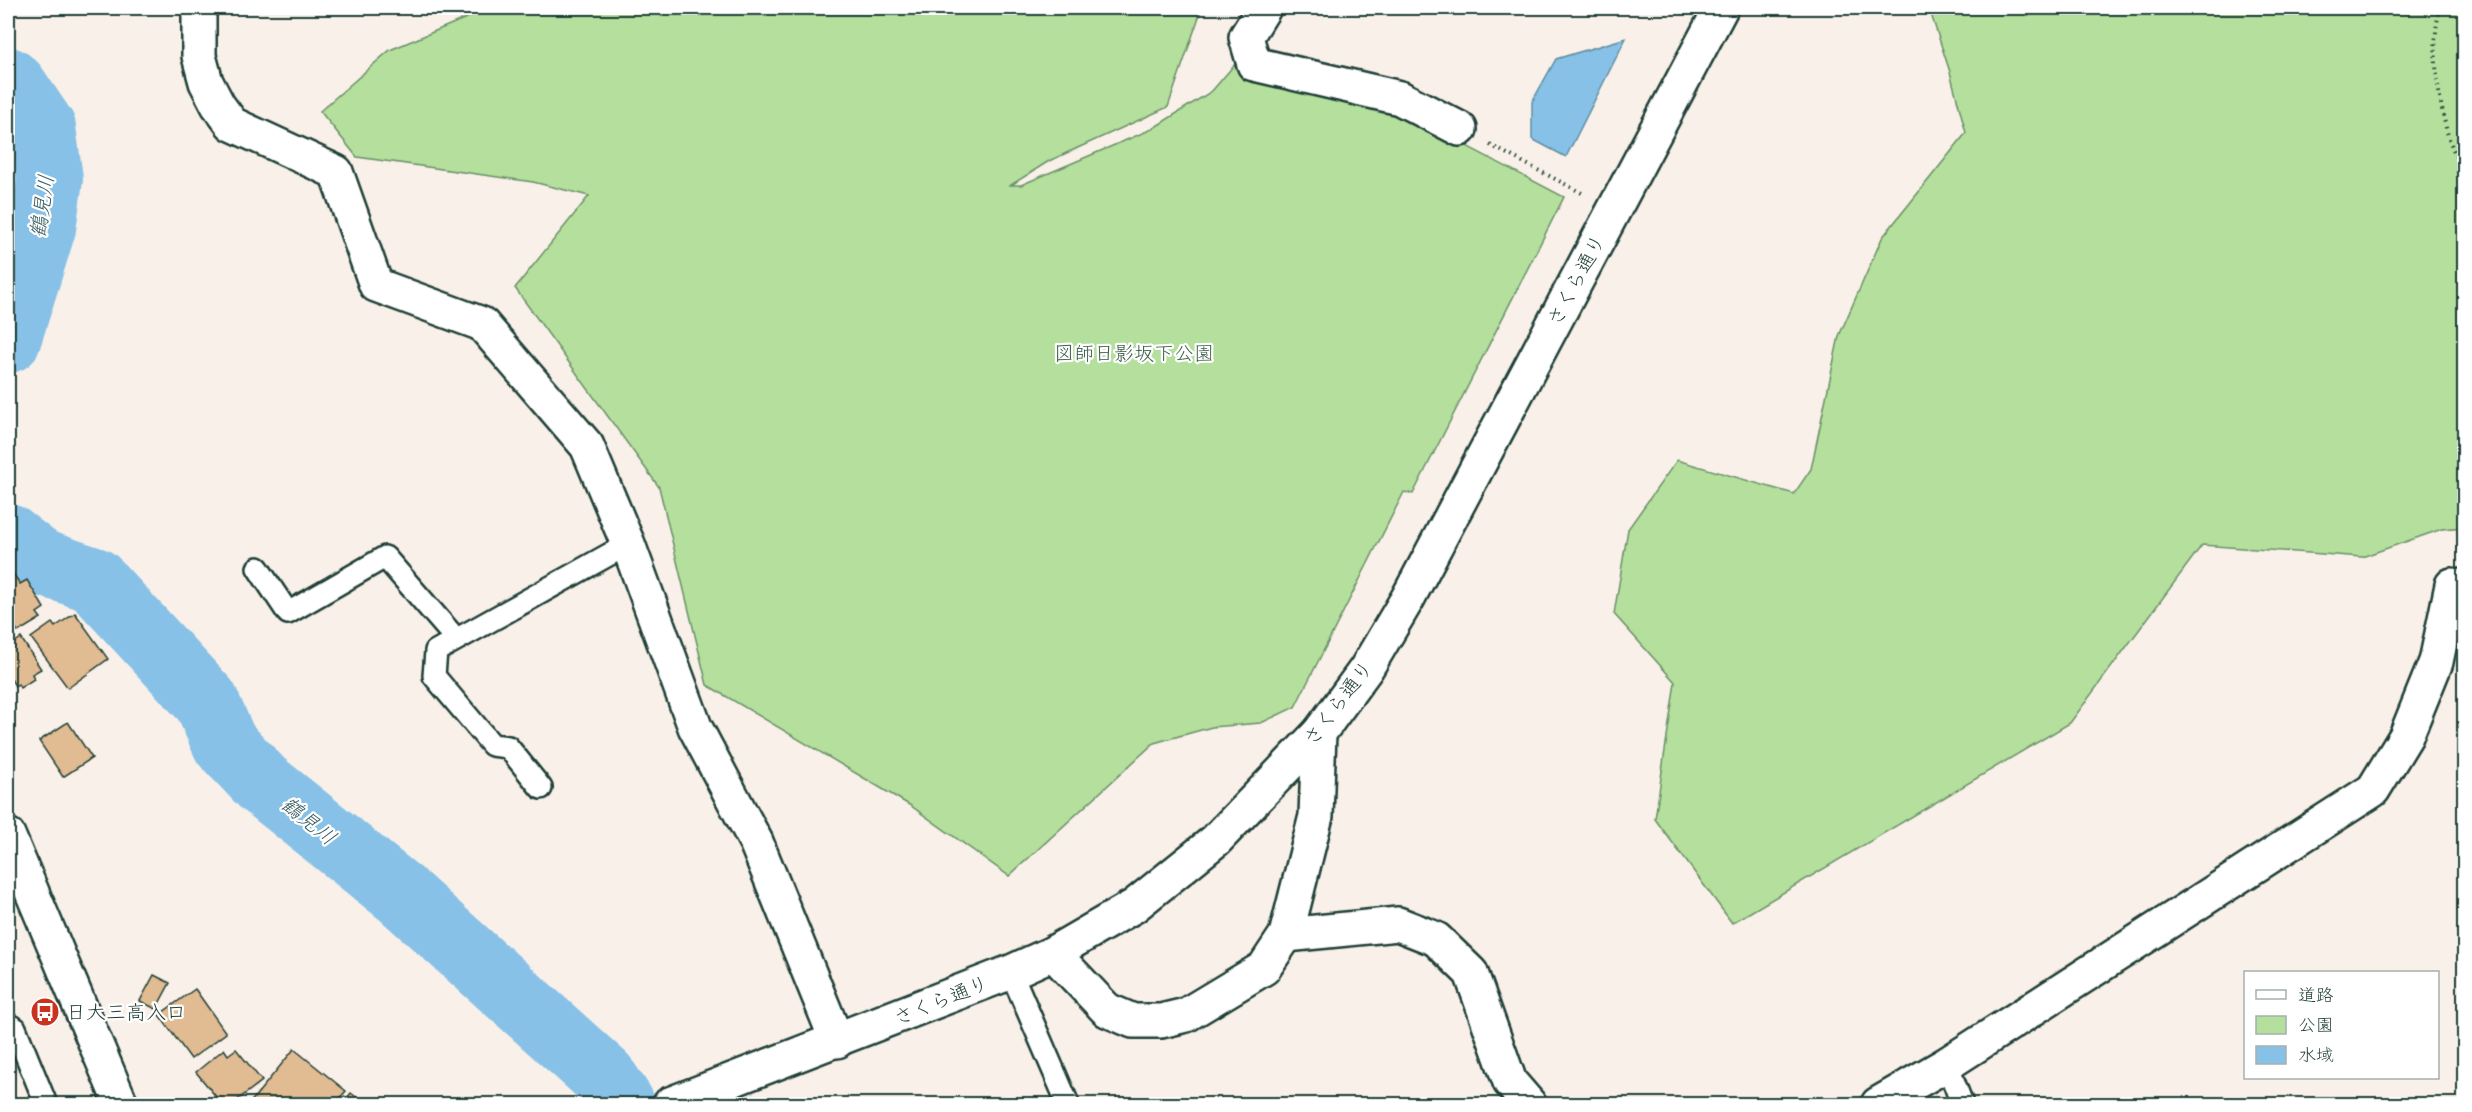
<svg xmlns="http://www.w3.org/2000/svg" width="2472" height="1112" font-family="Sriracha,'Klee One',sans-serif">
<rect width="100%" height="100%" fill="#f9f1e9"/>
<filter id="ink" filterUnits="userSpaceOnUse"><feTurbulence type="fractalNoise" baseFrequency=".0167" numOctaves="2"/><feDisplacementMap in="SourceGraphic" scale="12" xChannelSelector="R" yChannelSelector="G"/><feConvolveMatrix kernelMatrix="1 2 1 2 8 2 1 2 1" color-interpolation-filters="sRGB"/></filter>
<g filter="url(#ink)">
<g fill="#b4df9c" stroke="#6a8e68" stroke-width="1.5">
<polygon points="490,8 1202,8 1168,107 1049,161 1011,185 1021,185 1152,129 1212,91 1235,64 1246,71 1375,98 1564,197 1413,494 1404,492 1295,707 1261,723 1212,727 1154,743 1009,876 911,806 707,685 659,487 515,288 589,196 533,182 357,157 320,111 390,50"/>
<polygon points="1929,8 2464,8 2464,527 2442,529 2362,557 2202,545 2070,723 1732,923 1655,819 1675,682 1614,614 1628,529 1677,460 1794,494 1811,469 1839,336 1882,238 1966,133 1950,72"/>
</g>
<polygon fill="#88c1e7" stroke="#5e8c9f" stroke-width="1.5" points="1626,38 1566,157 1532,139 1532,102 1556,59"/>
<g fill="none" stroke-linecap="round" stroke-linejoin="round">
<g stroke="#88c1e7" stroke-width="66">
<polyline points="8,80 14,85 43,128 50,179 43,228 8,340"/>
<polyline points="8,537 40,562 94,580 206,701 225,744 262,783 402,895 604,1077 622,1104"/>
</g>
</g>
<g fill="#e1bb92" stroke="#1f3d34" stroke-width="1.5">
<polygon points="12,572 20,584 27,580 44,608 37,613 41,618 18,632 8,616 8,575"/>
<polygon points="75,613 108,659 68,688 31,638 52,623 55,627"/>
<polygon points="21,638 41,669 32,674 34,679 20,688 18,684 15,686 8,674 8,647"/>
<polygon points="68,722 92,758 63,777 39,741"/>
<polygon points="154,975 170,983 156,1009 140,1001"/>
<polygon points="195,989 226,1033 191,1059 159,1015"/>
<polygon points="224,1049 228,1055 236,1049 262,1081 232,1104 222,1104 196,1072"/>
<polygon points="294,1049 346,1091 334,1104 249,1104"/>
<polygon points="351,1093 365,1104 342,1104"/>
</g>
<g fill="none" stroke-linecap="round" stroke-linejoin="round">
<g stroke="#1f3d34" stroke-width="26">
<g id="lane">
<polyline points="258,568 288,613 385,557 456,639"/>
<polyline points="541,788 508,747 492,745 434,676 436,651 628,544"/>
<polyline points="1011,972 1068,1104"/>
<polyline points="8,1025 15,1028 46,1104"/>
<polyline points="1947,1064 1962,1104"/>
</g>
</g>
<g stroke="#1f3d34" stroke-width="38">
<g id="street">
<polyline points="199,8 199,56 206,82 218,105 232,124 336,172 376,285 482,324 587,446 628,544 695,727 756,842 837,1041"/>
<polyline points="1264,8 1246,37 1254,64 1400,98 1460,129"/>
<polyline points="1286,935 1398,924 1436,939 1471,973 1510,1082 1529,1104"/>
<polyline points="1053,953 1107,1010 1133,1021 1161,1021 1186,1015 1264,968 1286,935 1316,816 1319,733"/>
<polyline points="1878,1104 1947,1064 2373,790 2406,736 2436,662 2452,585"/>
</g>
</g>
<g stroke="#1f3d34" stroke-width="38">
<g id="secondary">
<polyline points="8,835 121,1104"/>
<polyline points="670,1104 1011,972 1053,953 1134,906 1216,840 1319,733 1366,669 1408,598 1721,8"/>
</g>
</g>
<g stroke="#1f3d34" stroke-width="4" stroke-dasharray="1.5 4.5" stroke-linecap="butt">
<path d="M 2440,8 C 2430,46 2438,94 2447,132 C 2451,147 2459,161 2464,175"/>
<polyline points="1490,145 1582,193"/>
<polyline points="2459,550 2464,525"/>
</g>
<use href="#lane" stroke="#fff" stroke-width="21"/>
<use href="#street" stroke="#fff" stroke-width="33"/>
<use href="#secondary" stroke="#fff" stroke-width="33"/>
</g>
</g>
<defs>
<g id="bus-disc" transform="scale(1.5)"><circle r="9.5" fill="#c8321e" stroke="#fff"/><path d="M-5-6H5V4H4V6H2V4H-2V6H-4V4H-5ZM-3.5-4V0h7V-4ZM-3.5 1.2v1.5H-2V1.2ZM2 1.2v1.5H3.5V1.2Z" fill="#fff"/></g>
</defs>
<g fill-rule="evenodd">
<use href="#bus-disc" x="45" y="1012"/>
</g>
<g text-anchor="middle" stroke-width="4.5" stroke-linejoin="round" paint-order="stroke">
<g font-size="20" fill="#1f3d34" stroke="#fff">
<text transform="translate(1576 280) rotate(-62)" y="7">さくら通り</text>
<text transform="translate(1338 703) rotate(-53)" y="7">さくら通り</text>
<text transform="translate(941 1000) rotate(-22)" y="7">さくら通り</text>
</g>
<g font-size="20" fill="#3d5d49" stroke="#fff">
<text x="1134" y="360">図師日影坂下公園</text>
</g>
<g font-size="20" fill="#1f3d34" stroke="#fff" text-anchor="start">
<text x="66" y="1019">日大三高入口</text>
</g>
<g font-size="21" font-style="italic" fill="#395e61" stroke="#fff">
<text transform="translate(42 206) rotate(-82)" y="7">鶴見川</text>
<text transform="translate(309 821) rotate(39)" y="7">鶴見川</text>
</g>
</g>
<rect width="2472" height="1112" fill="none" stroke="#fff" stroke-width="30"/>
<rect x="15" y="15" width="2442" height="1082" fill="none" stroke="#1f3d34" stroke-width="2" filter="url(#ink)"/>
<rect x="2244" y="971" width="195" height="108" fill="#ffffff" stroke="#a5b1ae" stroke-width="1.5"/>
<rect x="2256" y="990" width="30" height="9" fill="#ffffff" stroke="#a5b1ae" stroke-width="1.5"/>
<text x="2298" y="1001" font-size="18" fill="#1f3d34">道路</text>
<rect x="2256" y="1016" width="30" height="18" fill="#b4df9c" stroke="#a5b1ae" stroke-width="1.5"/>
<text x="2298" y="1031" font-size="18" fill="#1f3d34">公園</text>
<rect x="2256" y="1046" width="30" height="18" fill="#88c1e7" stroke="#a5b1ae" stroke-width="1.5"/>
<text x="2298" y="1061" font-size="18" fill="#1f3d34">水域</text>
</svg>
